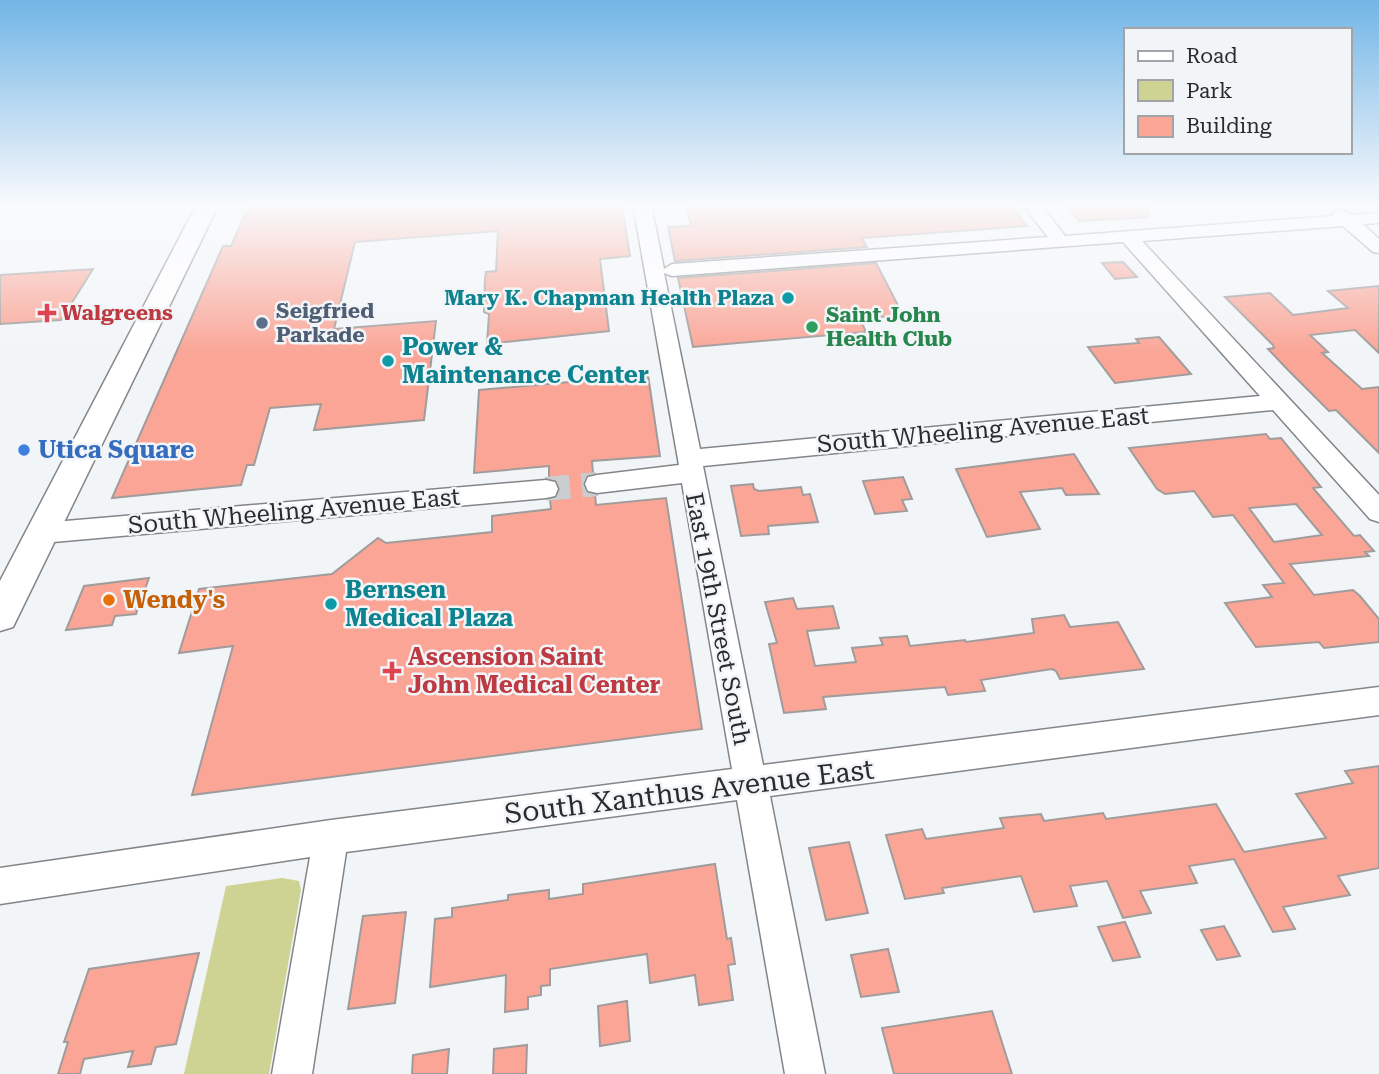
<svg xmlns="http://www.w3.org/2000/svg" width="1379" height="1074" font-family="'Roboto Serif',serif">
<rect width="100%" height="100%" fill="#f2f5f8"/>
<polygon fill="#ced393" points="282,878 299,881 301,890 269,1074 184,1074 226,886"/>
<g fill="#faa596" stroke="#a09c9b" stroke-width="2" fill-rule="evenodd">
<polygon points="250,204 622,204 630,256 600,259 609,331 487,344 489,314 484,312 485,279 486,272 496,271 498,231 355,242 334,329 436,321 424,420 314,430 321,404 270,408 254,465 247,465 241,485 112,498 223,246 231,246"/>
<polygon points="686,204 1010,204 1027,226 862,238 867,247 675,261 668,227 691,226"/>
<polygon points="1065,204 1149,204 1149,217 1079,221"/>
<polygon points="1123,262 1137,277 1115,279 1102,263"/>
<polygon points="876,263 903,315 860,319 866,332 693,347 678,278"/>
<polygon points="93,269 61,320 0,324 0,275"/>
<polygon points="1379,286 1379,353 1355,330 1310,335 1328,352 1322,353 1362,389 1379,387 1379,453 1336,410 1329,411 1289,371 1268,349 1274,348 1273,345 1225,297 1270,293 1293,315 1348,308 1328,291"/>
<polygon points="1159,337 1191,374 1115,383 1088,347 1139,343 1136,339"/>
<polygon points="648,375 660,456 592,461 593,473 586,476 583,485 587,494 595,495 596,505 666,498 702,729 192,795 233,646 179,653 199,589 332,574 378,538 386,543 492,532 492,516 551,509 550,500 557,497 560,488 557,481 549,478 549,466 474,473 479,390"/>
<path d="M 1266,434 L 1270,439 L 1281,438 L 1321,487 L 1313,488 L 1354,536 L 1360,535 L 1374,551 L 1365,552 L 1369,556 L 1290,564 L 1314,595 L 1353,590 L 1360,596 L 1379,619 L 1379,642 L 1324,648 L 1319,642 L 1256,647 L 1225,603 L 1272,597 L 1263,585 L 1284,583 L 1233,515 L 1213,517 L 1194,491 L 1165,494 L 1157,489 L 1129,448 ZM 1296,504 L 1322,535 L 1274,542 L 1249,508 Z"/>
<polygon points="1074,454 1099,494 1066,495 1062,488 1020,492 1040,529 987,537 956,469"/>
<polygon points="903,477 912,499 902,500 907,511 875,514 863,481"/>
<polygon points="753,484 754,489 759,491 801,487 803,495 810,494 818,522 768,526 769,534 741,536 731,486"/>
<polygon points="149,578 136,614 115,616 112,625 66,630 84,586"/>
<polygon points="793,598 797,609 833,606 839,628 807,631 815,666 856,662 852,648 883,645 880,638 907,636 910,646 965,640 966,642 1034,633 1032,619 1064,615 1070,627 1118,622 1144,669 1060,679 1056,671 1052,669 981,680 985,691 948,695 945,687 823,697 826,709 784,713 769,644 777,643 765,602"/>
<polygon points="1379,766 1379,868 1338,876 1350,895 1283,907 1295,929 1273,932 1234,859 1189,866 1197,883 1140,891 1151,913 1123,918 1107,881 1070,886 1077,906 1034,912 1021,876 942,888 944,893 905,899 886,835 922,829 926,839 1004,828 1000,818 1041,814 1044,821 1103,813 1106,819 1216,804 1244,852 1326,838 1296,794 1353,783 1345,771"/>
<polygon points="849,842 868,913 826,920 809,848"/>
<polygon points="715,864 727,939 731,938 735,964 728,965 733,1000 699,1005 695,975 650,983 647,954 550,969 550,985 541,986 541,995 528,997 528,1009 505,1012 506,975 430,987 435,919 452,917 452,908 508,900 508,895 549,890 549,899 583,894 583,884"/>
<polygon points="406,912 395,1003 348,1009 363,916"/>
<polygon points="1125,922 1140,957 1113,961 1098,927"/>
<polygon points="1224,926 1240,956 1217,960 1201,930"/>
<polygon points="888,949 899,992 861,997 851,955"/>
<polygon points="199,953 176,1044 156,1047 151,1064 128,1067 133,1051 84,1059 80,1074 58,1074 68,1042 64,1042 89,969"/>
<polygon points="627,1001 630,1041 600,1046 598,1006"/>
<polygon points="992,1011 1012,1074 894,1074 882,1028"/>
<polygon points="527,1045 526,1074 493,1074 494,1049"/>
<polygon points="449,1049 447,1074 412,1074 413,1055"/>
</g>
<g fill="none" stroke-linecap="round" stroke-linejoin="round">
<polyline stroke="#cacdcf" stroke-width="24" stroke-dasharray="24 12" stroke-linecap="butt" points="546,489 597,484"/>
<g stroke="#838588" stroke-width="3">
<g id="minor">
<path d="M 633,204 L 651,204 L 664,269 L 672,264 L 1048,237 L 1022,204 L 1040,204 L 1065,236 L 1333,216 L 1335,211 L 1341,210 L 1351,215 L 1379,213 L 1379,223 L 1363,224 L 1379,239 L 1379,253 L 1373,252 L 1343,226 L 1142,241 L 1379,495 L 1379,522 L 1370,519 L 1273,410 L 703,466 L 763,765 L 1379,687 L 1379,715 L 770,796 L 825,1074 L 785,1074 L 737,800 L 346,852 L 312,1074 L 272,1074 L 310,857 L 0,904 L 0,868 L 331,820 L 732,769 L 682,483 L 597,493 L 588,491 L 585,484 L 588,477 L 597,475 L 679,465 ZM 1123,242 L 1260,396 L 700,449 L 664,273 L 672,276 Z"/>
<polygon points="546,480 555,482 558,489 555,496 546,498 42,543 33,540 29,533 33,526 42,523"/>
</g>
</g>
<g stroke="#838588" stroke-width="3">
<polygon id="major" points="197,204 219,204 13,627 0,631 0,581"/>
</g>
<use href="#minor" fill="#fff" fill-rule="evenodd"/>
<use href="#major" fill="#fff" fill-rule="evenodd"/>
</g>
<linearGradient id="sky" x2="0" y2="1"><stop stop-color="#72b5e6"/><stop offset="0.58" stop-color="#f9fafc"/><stop offset="1" stop-color="#f9fafc" stop-opacity="0"/></linearGradient>
<rect width="1379" height="354" fill="url(#sky)"/>
<g fill="#0f9aa8" stroke="#f2f5f8" stroke-width="2.5">
<circle cx="788" cy="298" r="7"/>
<circle cx="388" cy="361" r="7"/>
<circle cx="331" cy="604" r="7"/>
</g>
<g fill="#e0444e" stroke="#f2f5f8" stroke-width="2.5">
<path d="M43.5 302.5h7v7h7v7h-7v7h-7v-7h-7v-7h7z"/>
<path d="M388.5 660.5h7v7h7v7h-7v7h-7v-7h-7v-7h7z"/>
</g>
<circle fill="#5c6f8a" stroke="#f2f5f8" stroke-width="2.5" cx="262" cy="323" r="7"/>
<circle fill="#2e9e5b" stroke="#f2f5f8" stroke-width="2.5" cx="812" cy="327" r="7"/>
<circle fill="#3f7fe0" stroke="#f2f5f8" stroke-width="2.5" cx="24" cy="450" r="7"/>
<circle fill="#e8710a" stroke="#f2f5f8" stroke-width="2.5" cx="109" cy="600" r="7"/>
<g text-anchor="middle" stroke-width="5" stroke-linejoin="round" paint-order="stroke">
<g font-size="21" font-weight="bold" fill="#0d838f" stroke="#f2f5f8" text-anchor="end">
<text x="774" y="305">Mary K. Chapman Health Plaza</text>
</g>
<g font-size="21" font-weight="bold" fill="#4e5e75" stroke="#f2f5f8" text-anchor="start">
<text x="276" y="318">Seigfried<tspan x="276" dy="24">Parkade</tspan></text>
</g>
<g font-size="21" font-weight="bold" fill="#be3a42" stroke="#f2f5f8" text-anchor="start">
<text x="61" y="320">Walgreens</text>
</g>
<g font-size="21" font-weight="bold" fill="#27864d" stroke="#f2f5f8" text-anchor="start">
<text x="826" y="322">Saint John<tspan x="826" dy="24">Health Club</tspan></text>
</g>
<g font-size="24" font-weight="bold" fill="#0d838f" stroke="#f2f5f8" text-anchor="start">
<text x="402" y="355">Power &amp;<tspan x="402" dy="28">Maintenance Center</tspan></text>
<text x="345" y="598">Bernsen<tspan x="345" dy="28">Medical Plaza</tspan></text>
</g>
<g font-size="24" fill="#2b2b2d" stroke="#f2f5f8">
<text transform="translate(983 430) rotate(-5)" y="8">South Wheeling Avenue East</text>
<text transform="translate(294 511) rotate(-5)" y="8">South Wheeling Avenue East</text>
<text transform="translate(718 619) rotate(79)" y="8">East 19th Street South</text>
</g>
<g font-size="24" font-weight="bold" fill="#366cbe" stroke="#f2f5f8" text-anchor="start">
<text x="38" y="458">Utica Square</text>
</g>
<g font-size="24" font-weight="bold" fill="#c56008" stroke="#f2f5f8" text-anchor="start">
<text x="123" y="608">Wendy's</text>
</g>
<g font-size="24" font-weight="bold" fill="#be3a42" stroke="#f2f5f8" text-anchor="start">
<text x="408" y="665">Ascension Saint<tspan x="408" dy="28">John Medical Center</tspan></text>
</g>
<g font-size="28" fill="#2b2b2d" stroke="#f2f5f8">
<text transform="translate(689 791) rotate(-7)" y="10">South Xanthus Avenue East</text>
</g>
</g>
<rect x="1124" y="28" width="228" height="126" fill="#f2f5f8" stroke="#a2a4a7" stroke-width="2"/>
<rect x="1138" y="51" width="35" height="10" fill="#ffffff" stroke="#a2a4a7" stroke-width="2"/>
<text x="1186" y="63" font-size="21" fill="#2b2b2d">Road</text>
<rect x="1138" y="80" width="35" height="21" fill="#ced393" stroke="#a2a4a7" stroke-width="2"/>
<text x="1186" y="98" font-size="21" fill="#2b2b2d">Park</text>
<rect x="1138" y="116" width="35" height="21" fill="#faa596" stroke="#a2a4a7" stroke-width="2"/>
<text x="1186" y="133" font-size="21" fill="#2b2b2d">Building</text>
</svg>
